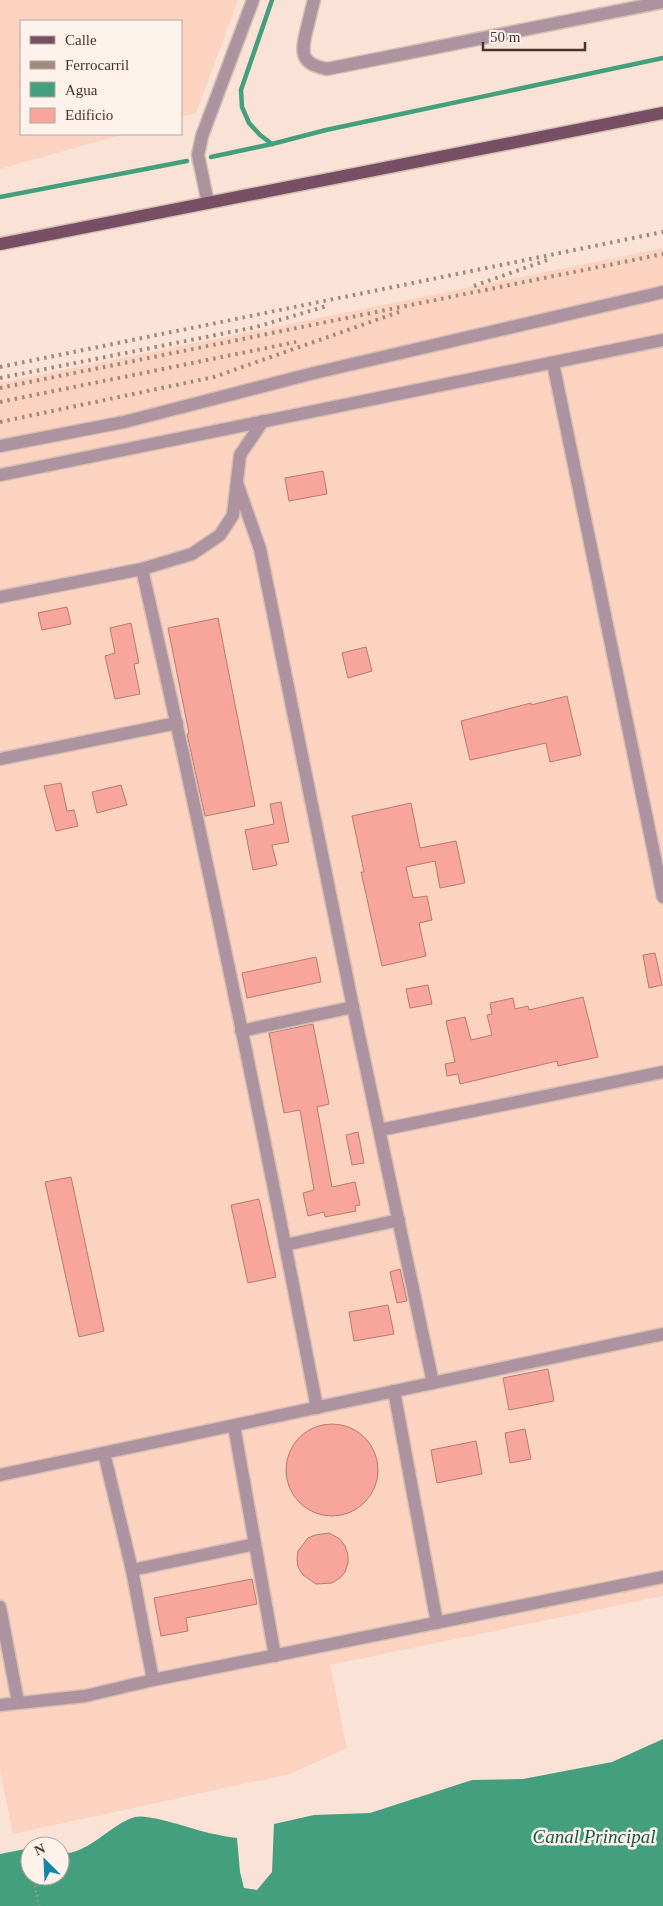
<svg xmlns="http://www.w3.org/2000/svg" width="663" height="1906" font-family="Georgia,serif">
<rect width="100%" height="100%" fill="#fae2d7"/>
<g fill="#fbd3c0">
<polygon points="0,0 238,0 196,113 181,117 181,21 21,21 21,134 124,134 0,169"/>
<polygon points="663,248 663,1596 330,1665 347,1748 290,1774 13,1834 0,1771 0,383"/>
</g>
<path fill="#449f7f" d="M 663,1739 L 663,1906 L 0,1906 L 0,1854 L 30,1848 L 30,1876 L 60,1876 L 60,1853 C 86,1857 110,1824 135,1817 C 149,1813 197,1831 214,1834 C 222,1836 230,1837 237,1838 L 240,1872 L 244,1888 L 257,1890 L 272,1872 L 274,1824 L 314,1815 L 370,1813 L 472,1780 L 523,1779 L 612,1762 Z"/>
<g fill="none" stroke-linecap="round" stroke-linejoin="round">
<g stroke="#449f7f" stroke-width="4.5">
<polyline points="272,0 241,90 242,107 249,123 260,135 272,144"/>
<polyline points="211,157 272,144 326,130 663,58"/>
<polyline points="0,197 187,161"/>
</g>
</g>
<g fill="#f8a59b" stroke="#b77b73">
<polygon points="323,471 327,494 289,501 285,478"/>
<polygon points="67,607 71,624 42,630 38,613"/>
<polygon points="218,618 255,806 205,816 187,734 189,733 168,628"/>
<polygon points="131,623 139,663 134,664 140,694 115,699 105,656 115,653 110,628"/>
<polygon points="366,647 372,671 348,678 342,653"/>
<polygon points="567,696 581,755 550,762 546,743 470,760 461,721 531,703 531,705"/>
<polygon points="61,783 67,811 74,810 78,826 56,831 44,786"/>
<polygon points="121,785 127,805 97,813 92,792"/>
<polygon points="281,802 289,842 272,845 277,865 253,870 245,830 274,824 270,804"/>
<polygon points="411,803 420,848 456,841 465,883 440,888 435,861 406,867 413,898 427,896 432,920 419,923 426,956 382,966 361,872 364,872 352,816"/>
<polygon points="655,953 662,985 649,988 643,955"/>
<polygon points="316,957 321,982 247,998 242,973"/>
<polygon points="428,985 432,1004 410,1008 406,989"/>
<polygon points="583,997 598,1057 558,1066 557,1061 460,1084 458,1074 447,1076 445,1064 455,1062 446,1021 465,1017 471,1040 492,1035 487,1015 492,1014 490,1003 513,998 515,1009 528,1006 529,1010"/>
<polygon points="313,1024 329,1104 317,1107 332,1187 355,1182 360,1205 355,1206 356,1211 325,1217 324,1212 308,1216 303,1193 314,1190 300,1110 284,1113 269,1033"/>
<polygon points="358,1132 364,1163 352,1165 346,1135"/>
<polygon points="71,1177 104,1331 79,1337 45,1182"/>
<polygon points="259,1199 276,1277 248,1283 231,1205"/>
<polygon points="400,1269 407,1301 397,1303 390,1272"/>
<polygon points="388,1305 394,1334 354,1341 349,1312"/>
<polygon points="548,1369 554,1401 509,1410 503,1378"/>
<circle cx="332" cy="1470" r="46"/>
<polygon points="525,1429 531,1459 510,1463 505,1433"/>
<polygon points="476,1441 482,1474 437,1483 431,1450"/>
<polygon points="329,1533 340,1539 345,1546 348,1555 348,1563 345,1572 340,1578 332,1583 316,1584 303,1575 298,1567 297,1559 298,1551 308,1538 315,1535"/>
<polygon points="252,1579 257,1604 186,1618 188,1631 161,1636 154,1598"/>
</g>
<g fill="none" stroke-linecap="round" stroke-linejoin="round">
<g stroke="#d7bfb4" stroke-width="15">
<g id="minor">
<path d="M 314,0 C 311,11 309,21 306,32 C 301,54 301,64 327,69 L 663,2"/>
<polyline points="208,203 198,155 202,136 253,0"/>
<polyline points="553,363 663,897"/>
<polyline points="0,446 124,422 314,373 663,292"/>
<polyline points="0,475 663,340"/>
<polyline points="237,483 260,549 353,1007 433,1383"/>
<path d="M 142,569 C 205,847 263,1127 317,1408"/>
<polyline points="0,597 142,569 192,554 220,535 233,515 240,455 263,421"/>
<polyline points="0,759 177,723"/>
<polyline points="241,1031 353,1007"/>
<polyline points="380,1130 663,1072"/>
<polyline points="285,1245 399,1220"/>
<polyline points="394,1391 437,1623"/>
<polyline points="234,1426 275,1656"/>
<polyline points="104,1453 132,1570 153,1680"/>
<polyline points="0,1475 663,1334"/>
<polyline points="132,1570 255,1544"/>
<polyline points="0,1607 18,1702"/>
<polyline points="0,1705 85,1696 153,1680 663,1577"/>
</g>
</g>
<g stroke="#d7bfb4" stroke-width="15">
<polyline id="major" points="0,244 663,113"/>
</g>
<g stroke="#b69e93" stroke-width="2.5" stroke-dasharray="1 4" stroke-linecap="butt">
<polyline points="28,1848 30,1860"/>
<polyline points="33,1876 39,1906"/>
</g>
<use href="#minor" stroke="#ac939f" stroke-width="12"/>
<use href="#major" stroke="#784e64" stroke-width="12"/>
<g stroke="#a1897e" stroke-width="4" stroke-dasharray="2.5 5" stroke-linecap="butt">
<polyline points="474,286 547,260"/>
<polyline points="0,367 663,232"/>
<polyline points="0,378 256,327 327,306"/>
<polyline points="0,388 663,254"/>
<polyline points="0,402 296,342"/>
<polyline points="0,422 214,377 399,312"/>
</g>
</g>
<g text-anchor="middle" stroke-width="5" stroke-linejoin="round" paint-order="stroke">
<g font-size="19" font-style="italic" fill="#135b45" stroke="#fef2ec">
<text x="594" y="1843">Canal Principal</text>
</g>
</g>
<rect x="20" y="20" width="162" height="115" fill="#fef2ec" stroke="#b6a69e"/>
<rect x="30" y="36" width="25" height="8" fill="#784e64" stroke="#b6a69e"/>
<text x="65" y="45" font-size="15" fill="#4a3328">Calle</text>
<rect x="30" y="61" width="25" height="8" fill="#a1897e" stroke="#b6a69e"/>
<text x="65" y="70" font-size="15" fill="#4a3328">Ferrocarril</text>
<rect x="30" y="82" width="25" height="15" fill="#449f7f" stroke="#b6a69e"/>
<text x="65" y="95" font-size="15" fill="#4a3328">Agua</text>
<rect x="30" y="108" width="25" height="15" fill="#f8a59b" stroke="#b6a69e"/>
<text x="65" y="120" font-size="15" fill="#4a3328">Edificio</text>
<g transform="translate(45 1861) rotate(336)"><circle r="24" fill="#fef2ec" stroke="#b6a69e"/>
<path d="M0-4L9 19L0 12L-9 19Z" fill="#1386ac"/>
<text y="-8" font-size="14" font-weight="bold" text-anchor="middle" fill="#4a3328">N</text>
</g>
<path d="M483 42v8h102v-8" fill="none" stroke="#4a3328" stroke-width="2.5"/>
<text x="490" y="42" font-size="15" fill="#4a3328" stroke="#fef2ec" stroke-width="4" paint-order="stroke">50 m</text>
</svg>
